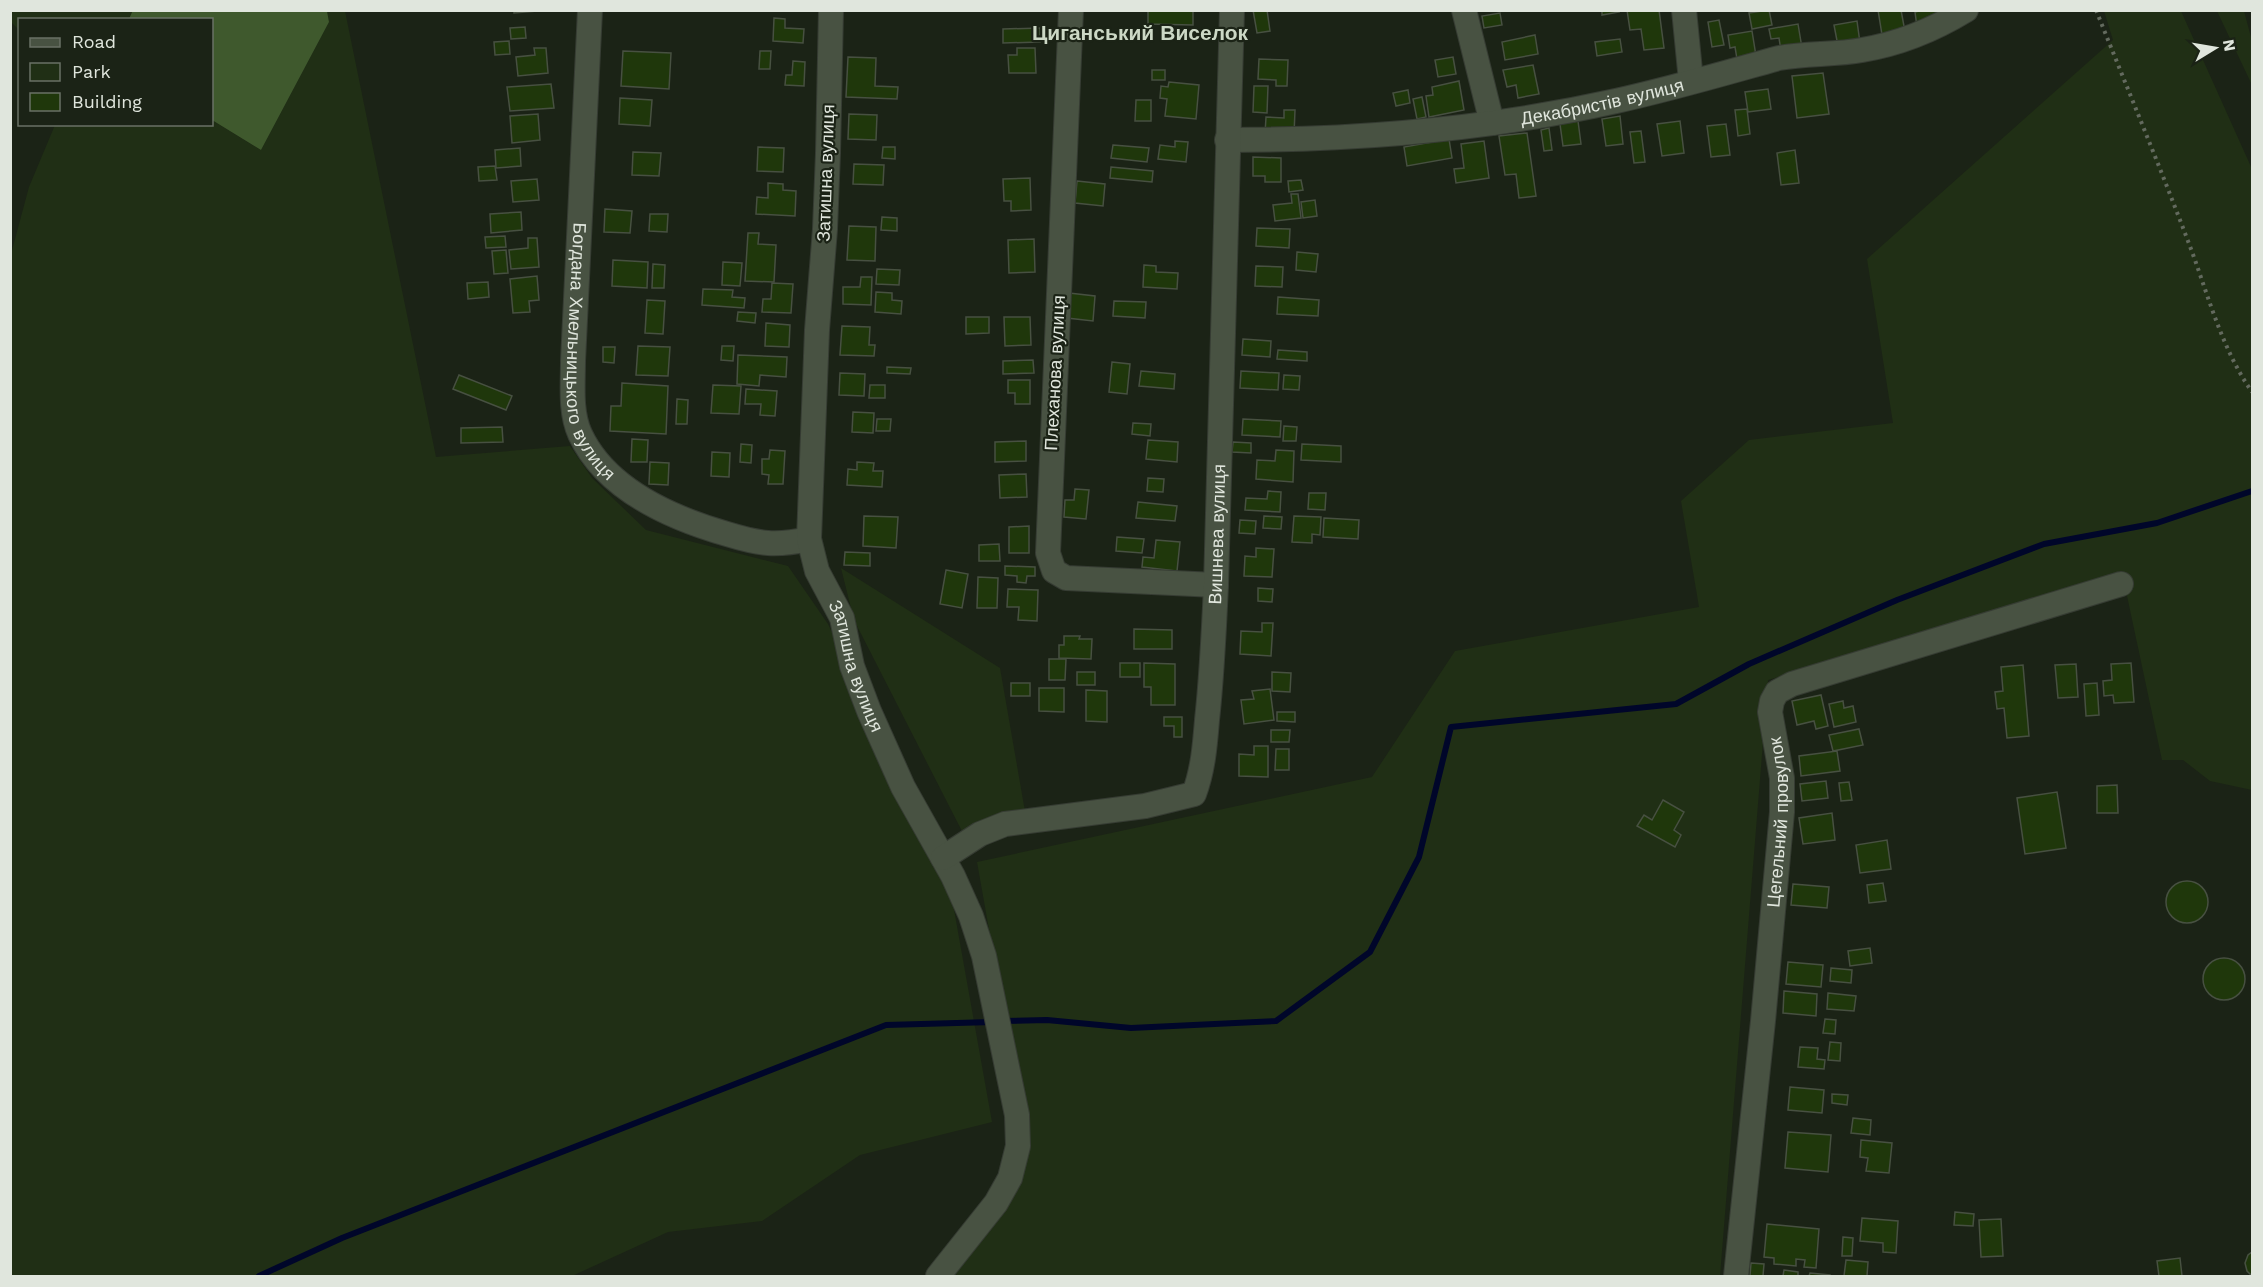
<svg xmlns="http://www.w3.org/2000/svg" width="2263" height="1287" font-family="'Work Sans',sans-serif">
<rect width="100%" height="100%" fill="#1b2316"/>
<g fill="#202f15">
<polygon points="10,11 133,11 129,19 20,20 19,30 11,22"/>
<polygon points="327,11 345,11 436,457 570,446 592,478 646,530 788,566 828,624 948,876 992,1122 860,1155 762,1221 668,1232 572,1276 11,1276 11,254 29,187 55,125 212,124 212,120 261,150 329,22"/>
<polygon points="2104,11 2181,11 2252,169 2252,790 2210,781 2183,760 2162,760 2123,577 1768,680 1720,1276 947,1276 1028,1148 977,862 1372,777 1455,651 1699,607 1681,501 1749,440 1893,423 1867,259 2113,40"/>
<polygon points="2217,11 2244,11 2252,41 2252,85"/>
<polygon points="841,568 1000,668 1027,823 966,839 854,620"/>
</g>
<polygon fill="#3f592d" points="133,10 327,11 329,22 261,150 212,120 212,20 129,19"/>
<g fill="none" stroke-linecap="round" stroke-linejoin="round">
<g stroke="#00062a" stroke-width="6">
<polyline points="1003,1021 1047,1020 1131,1028 1276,1021 1370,952 1419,857 1451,727 1676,704 1749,664 1897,600 2044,544 2157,523 2252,491"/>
<polyline points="259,1276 342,1238 886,1025 992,1022"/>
</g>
</g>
<g fill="#1f370b" stroke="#475041" stroke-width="1.5">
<polygon points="514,10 550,10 514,13"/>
<polygon points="1148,10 1193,10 1193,25 1148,24"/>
<polygon points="1253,10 1267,10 1270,31 1257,33"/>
<polygon points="1602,10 1618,10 1619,12 1602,15"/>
<polygon points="1627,10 1659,10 1664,48 1644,50 1641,29 1630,30"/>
<polygon points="1769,10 1772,25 1752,29 1749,13"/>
<polygon points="1878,10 1901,10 1906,37 1883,41"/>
<polygon points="1923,10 1939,10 1941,23 1917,27 1915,12"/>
<polygon points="1500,13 1502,25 1484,28 1482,16"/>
<polygon points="774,18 785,19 785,28 804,29 803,43 773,41"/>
<polygon points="1719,20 1724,45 1712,47 1708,22"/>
<polygon points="1857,21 1860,43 1838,46 1834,25"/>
<polygon points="1798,24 1802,48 1781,51 1779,38 1771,39 1769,29"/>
<polygon points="525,27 526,38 511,39 510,28"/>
<polygon points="1040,28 1040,42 1003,43 1003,29"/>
<polygon points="1752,31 1756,56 1737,59 1735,47 1730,48 1728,35"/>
<polygon points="1535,35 1538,54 1505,60 1502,42"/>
<polygon points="1620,39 1622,52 1597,56 1595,42"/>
<polygon points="509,41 510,54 495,55 494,42"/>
<polygon points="534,48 546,48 548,73 518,76 516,57 535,55"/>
<polygon points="1017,48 1035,48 1036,73 1009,73 1008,55 1017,55"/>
<polygon points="623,51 671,53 669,89 621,86"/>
<polygon points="760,51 771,51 770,69 759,69"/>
<polygon points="848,57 876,58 875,86 898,87 897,99 846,97"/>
<polygon points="1453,57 1456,74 1438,77 1435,60"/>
<polygon points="1259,59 1288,60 1287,86 1276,86 1276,80 1258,79"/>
<polygon points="793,61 805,62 804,86 785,85 786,75 792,75"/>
<polygon points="1533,65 1539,94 1518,98 1516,85 1507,87 1503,70"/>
<rect x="1152" y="70" width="13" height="10"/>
<polygon points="1823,73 1829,114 1797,118 1792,76"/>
<polygon points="1459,81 1464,110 1429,117 1426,96 1433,95 1432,87"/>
<polygon points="1169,82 1199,85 1196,119 1165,116 1167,99 1160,98 1161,86 1168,87"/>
<polygon points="551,84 554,108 510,111 507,87"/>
<polygon points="1254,86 1268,86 1267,113 1253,112"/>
<polygon points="1768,89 1771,109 1748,112 1745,92"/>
<polygon points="1408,90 1410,103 1396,106 1393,93"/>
<polygon points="1422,97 1426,117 1417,119 1413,99"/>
<polygon points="620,98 652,100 650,126 619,124"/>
<polygon points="1136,100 1151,100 1151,121 1135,121"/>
<polygon points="1747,109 1750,134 1738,136 1735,110"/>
<polygon points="1284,110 1295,110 1294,135 1265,134 1266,117 1284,118"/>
<polygon points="538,114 540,140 512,143 510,116"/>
<polygon points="849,114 877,115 876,140 848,139"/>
<polygon points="1620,116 1623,144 1606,146 1602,119"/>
<polygon points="1578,121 1581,144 1563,146 1560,124"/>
<polygon points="1680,121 1684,153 1662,156 1657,124"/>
<polygon points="1726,124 1730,155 1711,157 1707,126"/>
<polygon points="1549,128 1552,150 1544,151 1541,130"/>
<polygon points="1641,131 1645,162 1634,163 1630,132"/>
<polygon points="1527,133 1536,196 1519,198 1516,174 1505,175 1499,136"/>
<polygon points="1449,139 1452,158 1407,166 1404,147"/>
<polygon points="1175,141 1188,142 1186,162 1158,159 1160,145 1175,147"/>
<polygon points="1484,141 1489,178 1456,183 1454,169 1464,168 1461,144"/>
<polygon points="1113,145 1149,148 1147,162 1111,158"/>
<polygon points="758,147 784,148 783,172 757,171"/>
<polygon points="883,147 895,147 895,159 882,158"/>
<polygon points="520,148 521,166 496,168 495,150"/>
<polygon points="1795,150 1799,183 1781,185 1777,153"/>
<polygon points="633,152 661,153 659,176 632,175"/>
<polygon points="1253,157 1281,158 1281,182 1265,182 1265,176 1253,176"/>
<polygon points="854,164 884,165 883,185 853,184"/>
<polygon points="495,166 497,180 479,181 478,167"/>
<polygon points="1111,167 1153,171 1152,182 1110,178"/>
<polygon points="1030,178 1031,210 1011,211 1011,201 1004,201 1003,179"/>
<polygon points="537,179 539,200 513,202 511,181"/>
<polygon points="1301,180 1303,190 1289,192 1288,181"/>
<polygon points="1077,181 1105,184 1103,206 1075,203"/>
<polygon points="768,183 783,184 783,190 796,191 795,216 756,214 757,197 768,198"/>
<polygon points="1291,194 1298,194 1301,218 1275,221 1273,205 1292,203"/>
<polygon points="1315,200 1317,216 1303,218 1301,202"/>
<polygon points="605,209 632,211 630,233 604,232"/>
<polygon points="521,212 522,230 491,233 490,214"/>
<polygon points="650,214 668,214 667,232 649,231"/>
<polygon points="882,217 897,218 897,231 881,230"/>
<polygon points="849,226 876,227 875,261 847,260"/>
<polygon points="1257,228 1290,229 1289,248 1256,246"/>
<polygon points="748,233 759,233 758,244 776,245 774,282 745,281"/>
<polygon points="505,236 506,247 486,248 485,237"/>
<polygon points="528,238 537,238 539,267 511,269 509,250 528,248"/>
<polygon points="1034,239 1035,272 1009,273 1008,240"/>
<polygon points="506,250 508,273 494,274 492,251"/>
<polygon points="1297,252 1318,254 1316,272 1296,270"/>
<polygon points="613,260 648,262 647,288 612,286"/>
<polygon points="723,262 742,263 740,286 722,285"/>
<polygon points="653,264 665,265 664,288 652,288"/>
<polygon points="1144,265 1156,266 1156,272 1178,273 1177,289 1143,287"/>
<polygon points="1256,266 1283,267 1282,287 1255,286"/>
<polygon points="877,269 900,270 899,285 876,284"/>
<polygon points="537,276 539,300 529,301 530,312 513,313 510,279"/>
<polygon points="861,277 872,277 871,305 843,304 843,287 860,287"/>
<polygon points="488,282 489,297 468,299 467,283"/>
<polygon points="772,283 793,284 791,313 762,312 763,299 771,299"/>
<polygon points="703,289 733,290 732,297 745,298 744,308 702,305"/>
<polygon points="876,292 892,293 892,300 902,301 901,314 875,312"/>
<polygon points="1069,293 1095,296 1093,321 1067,318"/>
<polygon points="1278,297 1319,300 1318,316 1277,314"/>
<polygon points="647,300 665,301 663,334 645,333"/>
<polygon points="1114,301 1146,302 1145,318 1113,316"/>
<polygon points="738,312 756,313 755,323 737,321"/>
<polygon points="966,317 989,317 989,333 966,334"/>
<polygon points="1004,317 1030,317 1031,345 1005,346"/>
<polygon points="766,323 790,325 789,347 765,346"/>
<polygon points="842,326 870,327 869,345 875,345 874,356 840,355"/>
<polygon points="1243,339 1271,341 1270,357 1242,355"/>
<polygon points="638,346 670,347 668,376 636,375"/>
<polygon points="722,346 734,346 733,361 721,360"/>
<polygon points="603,347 615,347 614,363 603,362"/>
<polygon points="1278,350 1307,352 1307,361 1277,359"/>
<polygon points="738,355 787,357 786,377 760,375 759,386 737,384"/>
<polygon points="1033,360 1034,373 1003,374 1003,361"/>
<polygon points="1112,362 1130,364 1127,394 1109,392"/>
<polygon points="887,367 911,368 910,374 887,373"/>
<polygon points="1141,371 1175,374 1174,389 1139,386"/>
<polygon points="1241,371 1279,373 1278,390 1240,388"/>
<polygon points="840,373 865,374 864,396 839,395"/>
<polygon points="459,375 512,396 506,410 453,389"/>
<polygon points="1284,375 1300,376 1299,390 1283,389"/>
<polygon points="1008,380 1030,380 1030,404 1015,404 1015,393 1008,393"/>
<polygon points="622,383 668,386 666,434 610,431 611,406 621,406"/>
<polygon points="713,385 741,386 739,414 711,413"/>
<polygon points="870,385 885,385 885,398 869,398"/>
<polygon points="746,389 777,391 775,416 760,415 761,404 745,404"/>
<polygon points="677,399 688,400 687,424 676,424"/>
<polygon points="853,412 874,413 873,433 852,432"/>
<polygon points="877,419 891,419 890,431 876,431"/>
<polygon points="1243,419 1281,421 1280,437 1242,435"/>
<polygon points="1133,423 1151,424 1150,436 1132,434"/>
<polygon points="1284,426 1297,427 1296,441 1283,441"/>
<polygon points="502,427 503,442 461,443 461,428"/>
<polygon points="632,439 648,440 647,462 631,462"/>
<polygon points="1148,440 1178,442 1177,462 1146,459"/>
<polygon points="1026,441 1026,461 995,462 995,442"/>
<polygon points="1233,442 1251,443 1251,453 1232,452"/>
<polygon points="741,444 752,445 751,463 740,462"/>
<polygon points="1302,444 1341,446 1341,462 1301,460"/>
<polygon points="770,450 785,451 783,484 768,484 769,475 762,474 762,459 769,459"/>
<polygon points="1276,450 1294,451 1293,482 1256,479 1257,460 1275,461"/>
<polygon points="712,452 730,453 729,477 711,476"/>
<polygon points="650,462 669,463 668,485 649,484"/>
<polygon points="857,462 874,463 873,471 883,471 882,487 847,485 848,469 857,470"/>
<polygon points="1026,474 1027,497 1000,498 999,475"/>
<polygon points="1148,478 1164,479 1163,492 1147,491"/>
<polygon points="1075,489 1089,490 1086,519 1064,517 1065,500 1074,500"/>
<polygon points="1268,491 1281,492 1280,512 1245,510 1246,498 1267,499"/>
<polygon points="1309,493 1326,493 1325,510 1308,509"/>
<polygon points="1138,502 1177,506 1175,521 1136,518"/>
<polygon points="864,516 898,517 896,548 863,546"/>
<polygon points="1264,516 1282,517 1281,529 1263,528"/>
<polygon points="1294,516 1321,517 1320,535 1312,534 1312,543 1292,542"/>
<polygon points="1324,518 1359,520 1358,539 1323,537"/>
<polygon points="1240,520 1256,521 1255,534 1239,533"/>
<polygon points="1029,526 1029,553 1009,553 1009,527"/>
<polygon points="1117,537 1144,539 1142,553 1116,551"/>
<polygon points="1156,540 1180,542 1177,571 1142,567 1143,557 1154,558"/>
<polygon points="999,544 1000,561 979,561 979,545"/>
<polygon points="1256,548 1274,549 1272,577 1244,576 1245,556 1256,557"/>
<polygon points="845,552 870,553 870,566 844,565"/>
<polygon points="1005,566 1035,567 1035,576 1027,576 1026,583 1017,582 1017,576 1005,575"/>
<polygon points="946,570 968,574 962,608 940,604"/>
<polygon points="978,577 998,578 997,608 977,608"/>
<polygon points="1258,588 1273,589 1272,602 1258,601"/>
<polygon points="1008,589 1038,590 1037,621 1018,620 1019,607 1007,607"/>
<polygon points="1262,623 1273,623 1271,656 1240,654 1241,631 1262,632"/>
<polygon points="1134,629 1172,630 1172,649 1134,649"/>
<polygon points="1064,636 1080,636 1079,639 1092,639 1091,659 1059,658 1059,645 1064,645"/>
<polygon points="1049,659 1066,659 1065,680 1049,680"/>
<rect x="1120" y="663" width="20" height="14"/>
<polygon points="1144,663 1175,664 1175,705 1151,705 1151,687 1144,687"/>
<polygon points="2131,663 2134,702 2114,703 2113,695 2104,696 2103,681 2112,680 2111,664"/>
<polygon points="2076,664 2078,697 2058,698 2055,665"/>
<polygon points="2023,665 2029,736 2007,738 2004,708 1997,709 1995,692 2003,691 2001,667"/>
<rect x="1077" y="672" width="18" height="13"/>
<polygon points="1272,672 1291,673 1290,692 1272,691"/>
<rect x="1011" y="683" width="19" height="13"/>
<polygon points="2097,683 2099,715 2086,716 2084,684"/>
<polygon points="1039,688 1064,688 1064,712 1039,711"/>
<polygon points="1270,689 1274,720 1244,724 1241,700 1254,699 1252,691"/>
<polygon points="1086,690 1107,691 1107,722 1086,721"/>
<polygon points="1821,695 1828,726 1816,729 1814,721 1797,725 1792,701"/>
<polygon points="1843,701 1844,708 1853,706 1856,722 1834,727 1829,704"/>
<polygon points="1277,712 1295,712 1295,722 1277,721"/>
<polygon points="1164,717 1182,717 1182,737 1174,737 1174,726 1164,726"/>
<polygon points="1859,729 1863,745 1833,751 1829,735"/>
<polygon points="1271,730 1290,730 1289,742 1271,742"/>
<polygon points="1254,746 1268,746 1268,777 1239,776 1239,754 1254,755"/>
<polygon points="1276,749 1289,749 1289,770 1275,770"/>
<polygon points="1837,751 1840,771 1801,776 1799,756"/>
<polygon points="1826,781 1828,798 1802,801 1800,784"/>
<polygon points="1849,782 1852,800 1841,801 1839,783"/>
<polygon points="2117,785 2118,813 2097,813 2097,786"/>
<polygon points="2057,792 2066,848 2025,854 2017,798"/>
<polygon points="1663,800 1684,812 1674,830 1681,835 1675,847 1637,826 1644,815 1652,820"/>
<polygon points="1832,813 1835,840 1803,844 1799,818"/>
<polygon points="1887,840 1891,869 1860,873 1856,845"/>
<circle cx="2187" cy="902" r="21"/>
<polygon points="1883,883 1886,901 1869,903 1867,885"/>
<polygon points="1793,884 1829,887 1827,908 1791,905"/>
<polygon points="1870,948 1872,963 1850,966 1848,951"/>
<circle cx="2224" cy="979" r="21"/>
<polygon points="1788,962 1823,965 1821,987 1786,984"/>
<polygon points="1831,968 1852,970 1851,983 1830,981"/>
<polygon points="1784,991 1817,994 1816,1016 1783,1013"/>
<polygon points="1828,993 1856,996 1854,1011 1827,1009"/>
<polygon points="1825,1019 1836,1020 1835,1034 1823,1033"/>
<polygon points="1830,1042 1841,1043 1840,1061 1828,1060"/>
<polygon points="1800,1047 1818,1048 1817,1059 1825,1060 1824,1069 1798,1067"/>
<polygon points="1790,1087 1824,1090 1822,1113 1788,1110"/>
<polygon points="1832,1094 1848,1095 1847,1105 1832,1103"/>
<polygon points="1853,1118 1871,1120 1870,1135 1851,1133"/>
<polygon points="1788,1132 1831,1135 1828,1172 1785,1168"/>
<polygon points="1861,1140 1892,1143 1889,1173 1866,1171 1868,1158 1860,1157"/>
<polygon points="1955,1212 1974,1214 1973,1226 1954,1225"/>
<polygon points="1862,1218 1898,1221 1896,1253 1883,1252 1883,1243 1860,1241"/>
<polygon points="2001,1219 2003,1256 1981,1257 1979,1220"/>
<polygon points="1767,1224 1819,1229 1816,1268 1804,1267 1805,1260 1796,1259 1796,1266 1774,1264 1774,1258 1764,1257"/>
<polygon points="1843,1237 1853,1238 1852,1256 1842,1256"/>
<polygon points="2252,1252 2252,1276 2247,1271 2245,1263 2248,1255"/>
<polygon points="2180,1258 2182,1276 2159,1276 2157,1261"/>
<polygon points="1846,1260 1868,1262 1867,1276 1844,1276"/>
<polygon points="1751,1263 1764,1264 1763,1276 1750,1276"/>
<polygon points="1784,1270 1798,1272 1798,1276 1783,1276"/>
<polygon points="1810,1273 1830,1275 1830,1276 1809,1276"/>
</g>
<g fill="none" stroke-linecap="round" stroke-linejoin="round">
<g stroke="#363c33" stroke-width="26">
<g id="minor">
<path id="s1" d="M 590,10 L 573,361 C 573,385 570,412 580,434 C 606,490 671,518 727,534 C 740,538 754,542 768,543 C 782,544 795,542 809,539"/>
<path id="s2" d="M 831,10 L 828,153 L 825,229 L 817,330 L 809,539 L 817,571 L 842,618 L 852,666 L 869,711 L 903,787 L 953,876 L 971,916 L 984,956 L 1017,1115 L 1018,1146 L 1010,1178 L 996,1203 L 938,1276"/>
<polyline points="1071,10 1048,553 1054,571 1066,578 1216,585"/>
<polyline points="1464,10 1492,123"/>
<polyline points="1684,10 1691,81"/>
<path id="s3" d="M 1227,140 C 1357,140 1490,129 1616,101 C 1671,89 1725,73 1779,58 C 1807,53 1835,55 1862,50 C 1898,44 1935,29 1966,10"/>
<path id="s4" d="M 943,858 L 980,834 L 1005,824 L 1145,806 L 1194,794 C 1203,770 1205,745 1207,720 C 1212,675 1214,630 1216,585 L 1232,10"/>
<path id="s5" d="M 1736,1276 L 1763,1021 L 1782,812 L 1782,778 L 1770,712 L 1772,701 L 1777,692 L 1792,684 L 2121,584"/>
</g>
</g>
<path stroke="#636a5e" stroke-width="4" stroke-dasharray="3 4.5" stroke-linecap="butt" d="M 2096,10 C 2128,90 2161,169 2191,249 C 2209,298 2222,349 2252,392"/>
<use href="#minor" stroke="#485242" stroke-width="24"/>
</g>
<g text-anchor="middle" stroke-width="4.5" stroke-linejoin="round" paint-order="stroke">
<g font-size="18" fill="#e0e6dd" stroke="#1b2316">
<text dy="6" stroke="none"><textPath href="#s3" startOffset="378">Декабристів вулиця</textPath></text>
<text transform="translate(826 173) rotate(-88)" y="6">Затишна вулиця</text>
<text dy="6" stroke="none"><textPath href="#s1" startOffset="346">Богдана Хмельницького вулиця</textPath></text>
<text transform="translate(1055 373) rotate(-87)" y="6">Плеханова вулиця</text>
<text dy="6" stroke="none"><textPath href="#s4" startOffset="524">Вишнева вулиця</textPath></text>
<text dy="6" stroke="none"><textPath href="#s2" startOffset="666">Затишна вулиця</textPath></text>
<text dy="6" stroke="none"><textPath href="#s5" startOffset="456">Цегельний провулок</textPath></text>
</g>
<g font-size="21" font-weight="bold" fill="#ccd8c5" stroke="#1b2316">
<text x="1140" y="40">Циганський Виселок</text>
</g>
</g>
<rect width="2263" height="1287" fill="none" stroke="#e0e6dd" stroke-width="24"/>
<rect x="18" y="18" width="195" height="108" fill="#1b2316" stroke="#6a7166" stroke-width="1.5"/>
<rect x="30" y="38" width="30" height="9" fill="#485242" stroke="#6a7166" stroke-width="1.5"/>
<text x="72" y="48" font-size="18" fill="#e0e6dd">Road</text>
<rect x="30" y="63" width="30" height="18" fill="#202f15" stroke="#6a7166" stroke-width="1.5"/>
<text x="72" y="78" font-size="18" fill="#e0e6dd">Park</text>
<rect x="30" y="93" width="30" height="18" fill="#1f370b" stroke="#6a7166" stroke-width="1.5"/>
<text x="72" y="108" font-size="18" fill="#e0e6dd">Building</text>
<g transform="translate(2215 48) rotate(79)" stroke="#1b2316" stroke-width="4.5" paint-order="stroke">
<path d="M0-4.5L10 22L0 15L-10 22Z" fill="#e0e6dd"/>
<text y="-9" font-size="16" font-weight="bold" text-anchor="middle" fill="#e0e6dd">N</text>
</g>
</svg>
